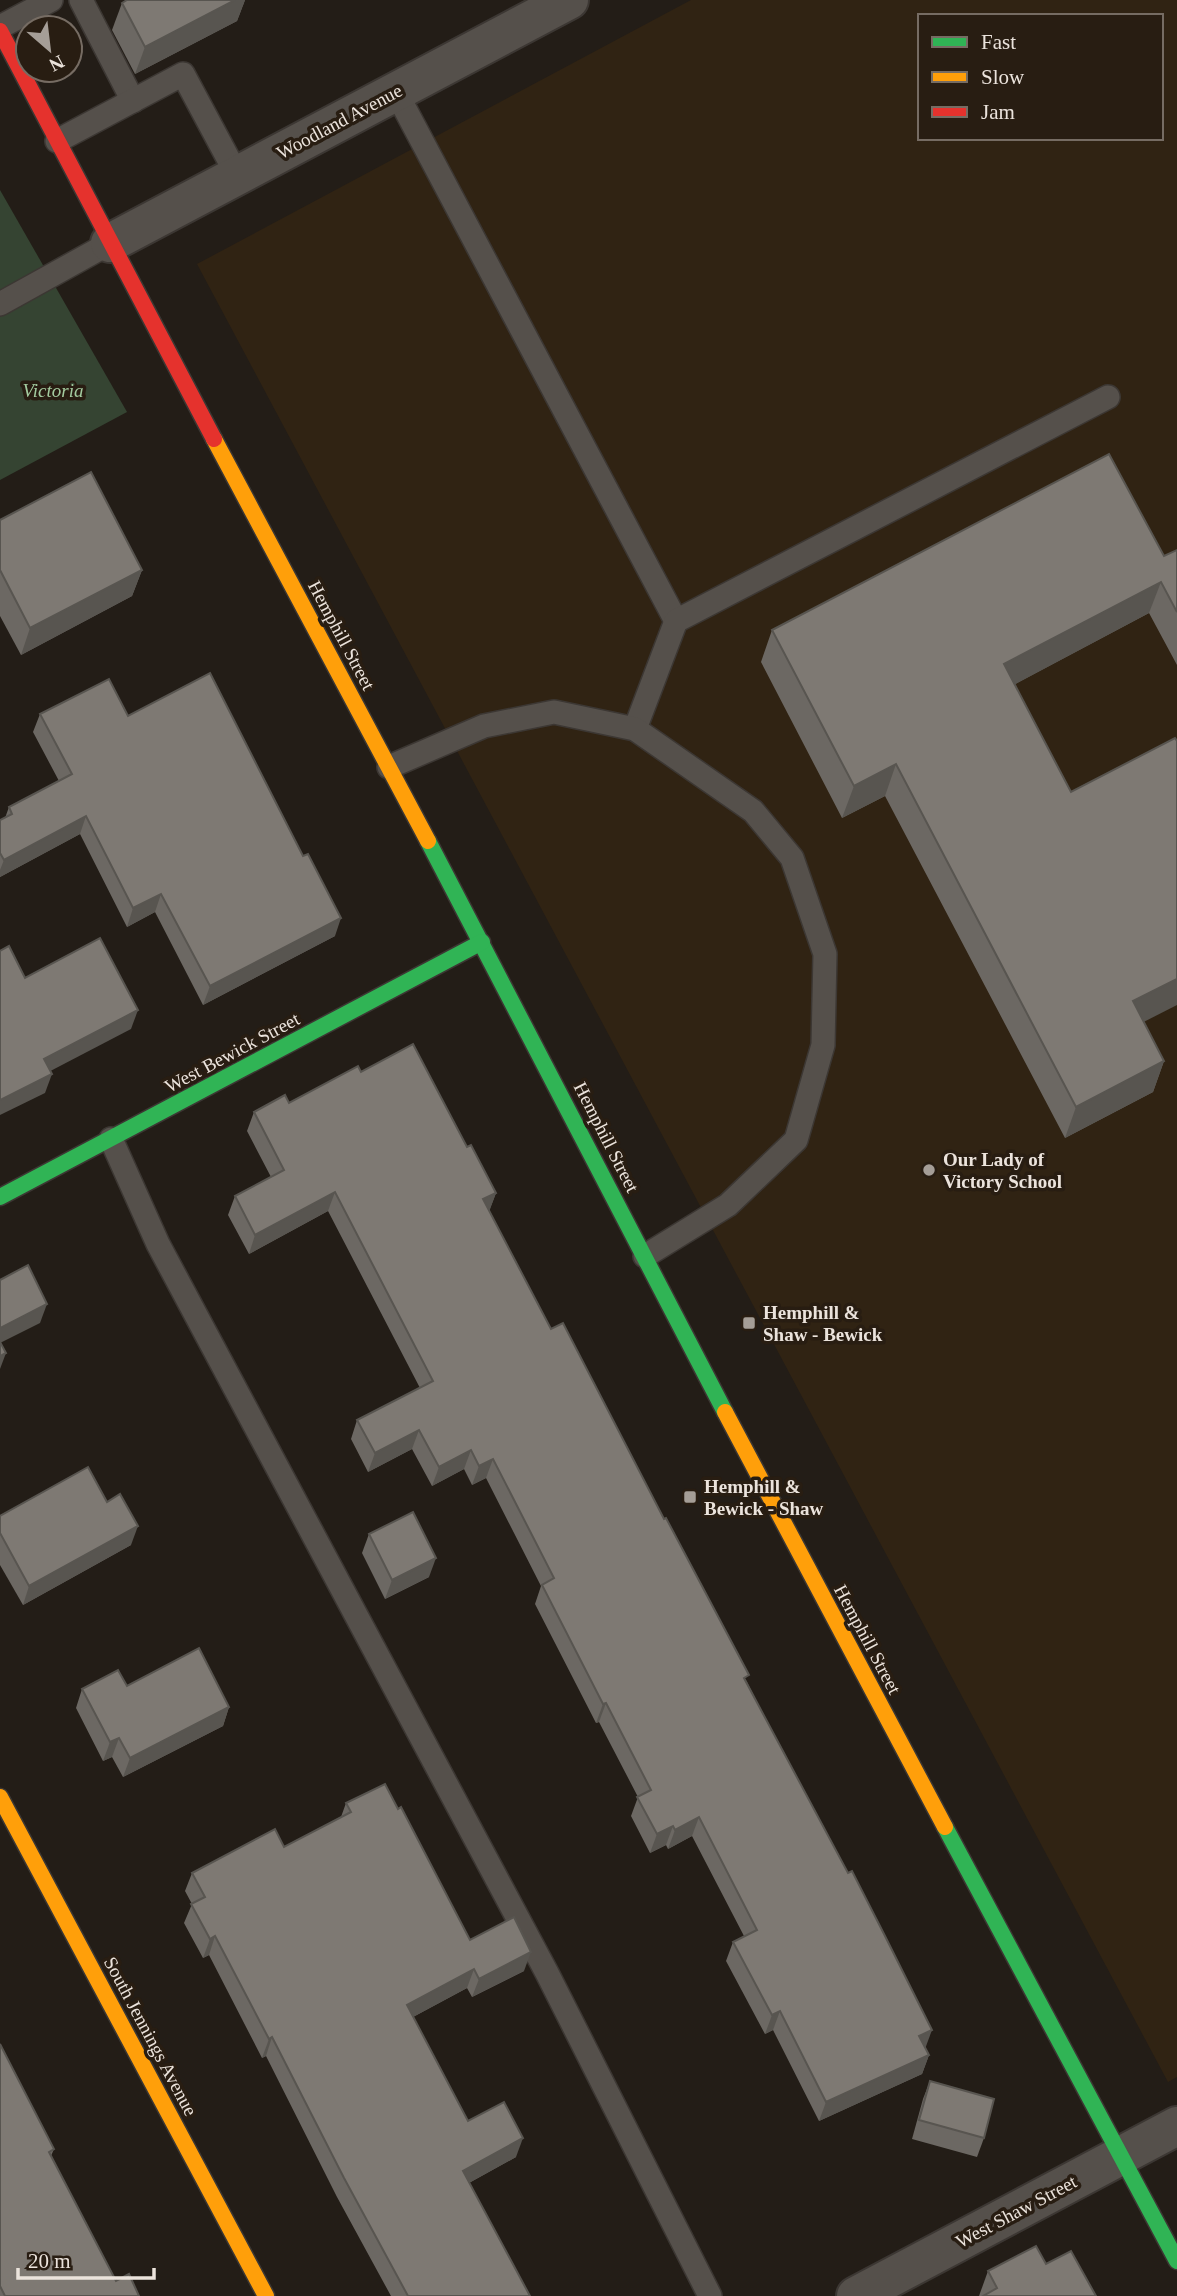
<svg xmlns="http://www.w3.org/2000/svg" width="1177" height="2296" font-family="'Times New Roman',serif">
<rect width="100%" height="100%" fill="#231d17"/>
<path fill="#302313" fill-rule="evenodd" d="M 691,0 L 1177,0 L 1177,2077 L 1168,2082 L 197,264 ZM 920,16 L 1161,16 L 1161,138 L 920,138 Z"/>
<polygon fill="#354432" points="0,190 127,412 0,480"/>
<g fill="none" stroke-linecap="round" stroke-linejoin="round">
<g stroke="#3c3733" stroke-width="26">
<g id="lane">
<polyline points="81,0 133,101"/>
<polyline points="0,27 51,0"/>
<polyline points="396,92 676,621"/>
<polyline points="57,141 183,74 237,175"/>
<polyline points="0,304 110,243"/>
<polyline points="635,729 676,621 1108,397"/>
<polyline points="389,767 484,726 554,712 635,729 753,811 792,858 825,954 823,1045 796,1140 728,1205 645,1256"/>
<polyline points="111,1139 158,1244 547,1973 710,2296"/>
</g>
</g>
<g stroke="#3c3733" stroke-width="42">
<g id="street">
<polyline points="110,243 569,0"/>
<polyline points="856,2296 1177,2126"/>
</g>
</g>
<g stroke="#3c3733" stroke-width="19">
<g id="fast">
<polyline points="428,841 725,1412"/>
<polyline points="0,1197 482,942"/>
<polyline points="945,1827 1177,2261"/>
</g>
</g>
<g stroke="#3c3733" stroke-width="19">
<g id="slow">
<polyline points="214,439 428,841"/>
<polyline points="725,1412 945,1827"/>
<polyline points="0,1797 266,2296"/>
</g>
</g>
<g stroke="#3c3733" stroke-width="19">
<polyline id="jam" points="0,31 214,439"/>
</g>
<use href="#lane" stroke="#55504b" stroke-width="23"/>
<use href="#street" stroke="#55504b" stroke-width="38"/>
<use href="#fast" stroke="#30b455" stroke-width="16"/>
<use href="#slow" stroke="#ff9f0a" stroke-width="16"/>
<use href="#jam" stroke="#e5322d" stroke-width="16"/>
</g>
<g fill="#6c6863">
<polygon points="127,0 245,0 237,21 135,74 112,30 122,3"/>
<polygon points="0,520 142,570 132,596 21,655 0,616"/>
<polygon points="1177,550 1177,665 1149,613 1015,684 1144,1022 1164,1061 1153,1092 1065,1138 885,796 842,818 761,662 772,630 1164,556"/>
<polygon points="40,714 128,716 335,936 203,1005 155,912 127,927 80,834 0,877 0,820 5,818 9,807 59,781 33,732"/>
<polygon points="361,1072 467,1147 496,1193 489,1211 551,1329 747,1682 929,2055 922,2074 819,2121 773,2030 765,2034 726,1961 733,1942 744,1936 692,1836 668,1849 666,1845 650,1853 631,1816 638,1797 599,1722 596,1723 535,1604 541,1586 486,1478 472,1485 464,1469 432,1486 412,1449 368,1472 351,1439 357,1420 420,1388 328,1211 249,1254 228,1215 235,1196 271,1177 247,1131 254,1112 289,1103"/>
<polygon points="0,1516 131,1545 23,1605 0,1565"/>
<polygon points="369,1534 429,1577 385,1599 362,1553"/>
<polygon points="127,1686 229,1707 223,1726 123,1777 112,1757 103,1761 76,1708 82,1689"/>
<polygon points="346,1803 470,1940 524,1971 472,1997 467,1988 413,2017 468,2121 516,2157 469,2183 530,2296 391,2296 337,2197 266,2056 262,2058 209,1955 203,1958 184,1923 192,1904 185,1891 192,1873 284,1847 341,1817"/>
<polygon points="0,2044 54,2149 51,2156 116,2281 139,2296 0,2296"/>
<polygon points="930,2081 984,2138 977,2157 912,2139 923,2099"/>
<polygon points="1046,2264 1096,2296 979,2296 988,2271"/>
</g>
<g fill="#585550">
<polygon points="235,0 245,0 237,21 135,74 145,47"/>
<polygon points="142,570 132,596 21,655 30,628"/>
<polygon points="1161,582 1149,613 993,696 1004,664"/>
<polygon points="896,764 885,796 842,818 854,786"/>
<polygon points="86,816 80,834 0,877 0,870 4,860"/>
<polygon points="161,894 155,912 127,927 133,908"/>
<polygon points="341,918 335,936 203,1005 210,986"/>
<polygon points="1177,979 1177,1005 1122,1033 1133,1001"/>
<polygon points="138,1010 131,1029 37,1078 44,1059"/>
<polygon points="1164,1061 1153,1092 1065,1138 1076,1107"/>
<polygon points="52,1074 45,1093 0,1115 0,1100"/>
<polygon points="335,1192 328,1211 249,1254 255,1235"/>
<polygon points="496,1193 489,1212 483,1199"/>
<polygon points="47,1304 40,1323 0,1343 0,1328"/>
<polygon points="6,1353 0,1369 0,1356"/>
<polygon points="419,1430 412,1449 368,1472 375,1453"/>
<polygon points="471,1450 464,1469 432,1486 439,1467"/>
<polygon points="493,1459 486,1478 472,1485 479,1466"/>
<polygon points="138,1526 131,1545 23,1605 29,1586"/>
<polygon points="436,1558 429,1577 385,1599 392,1580"/>
<polygon points="606,1703 599,1722 596,1723 603,1704"/>
<polygon points="229,1707 223,1726 123,1777 130,1758"/>
<polygon points="119,1738 112,1757 103,1761 110,1742"/>
<polygon points="699,1817 692,1836 668,1849 675,1830"/>
<polygon points="673,1826 666,1845 650,1853 657,1834"/>
<polygon points="215,1936 209,1955 203,1958 210,1939"/>
<polygon points="531,1952 524,1971 472,1997 479,1979"/>
<polygon points="474,1969 467,1988 400,2024 407,2005"/>
<polygon points="780,2011 773,2030 765,2034 772,2015"/>
<polygon points="932,2030 925,2049 919,2036"/>
<polygon points="272,2037 266,2056 262,2058 269,2039"/>
<polygon points="929,2055 922,2074 819,2121 826,2102"/>
<polygon points="523,2138 516,2157 456,2190 463,2171"/>
</g>
<g fill="#7e7973" stroke="#585550" stroke-width="2">
<polygon points="127,0 235,0 145,47 122,3"/>
<polygon points="1109,454 1164,556 1177,550 1177,612 1161,582 1004,664 1071,792 1175,738 1177,741 1177,979 1133,1001 1164,1061 1076,1107 896,764 854,786 772,630"/>
<polygon points="91,472 142,570 30,628 0,570 0,520"/>
<polygon points="210,673 303,856 308,854 341,918 210,986 161,894 133,908 86,816 4,860 0,853 0,820 12,814 9,807 72,774 40,714 109,679 128,716"/>
<polygon points="100,938 138,1010 44,1059 52,1074 0,1100 0,951 9,946 25,978"/>
<polygon points="413,1044 467,1147 471,1145 496,1193 483,1199 551,1329 563,1323 664,1519 666,1518 749,1675 744,1678 848,1873 852,1871 884,1934 932,2030 919,2036 929,2055 826,2102 780,2011 772,2015 733,1942 757,1930 699,1817 675,1830 673,1826 657,1834 637,1797 651,1790 606,1703 603,1704 542,1585 554,1578 493,1459 479,1466 471,1450 439,1467 419,1430 375,1453 357,1420 433,1381 335,1192 255,1235 235,1196 284,1170 254,1112 285,1095 289,1103 358,1066 361,1072"/>
<polygon points="28,1265 47,1304 0,1328 0,1280"/>
<polygon points="0,1342 6,1353 0,1356"/>
<polygon points="88,1467 107,1502 120,1494 138,1526 29,1586 0,1533 0,1516"/>
<polygon points="413,1512 436,1558 392,1580 369,1534"/>
<polygon points="199,1648 229,1707 130,1758 119,1738 110,1742 82,1689 118,1670 127,1686"/>
<polygon points="385,1784 398,1809 401,1807 470,1940 514,1917 531,1952 479,1979 474,1969 407,2005 468,2121 504,2102 523,2138 463,2171 530,2296 408,2296 344,2178 272,2037 269,2039 215,1936 210,1939 191,1904 205,1897 192,1873 275,1829 284,1847 351,1812 346,1803"/>
<polygon points="0,2044 54,2149 49,2152 116,2281 129,2274 139,2296 5,2296 0,2286"/>
<polygon points="930,2081 994,2099 984,2138 919,2120"/>
<polygon points="1036,2246 1046,2264 1071,2251 1096,2296 983,2296 997,2288 988,2271"/>
</g>
<g fill="#a59e97" stroke="#281d12" stroke-width="2.5">
<circle cx="929" cy="1170" r="7"/>
<rect x="742" y="1316" width="14" height="14" rx="3.5"/>
<rect x="683" y="1490" width="14" height="14" rx="3.5"/>
</g>
<g text-anchor="middle" stroke-width="7" stroke-linejoin="round" paint-order="stroke">
<g font-size="19" fill="#ebe3dc" stroke="#281d12">
<text transform="translate(339 121) rotate(-28)" y="7">Woodland Avenue</text>
<text transform="translate(342 635) rotate(62)" y="7">Hemphill Street</text>
<text transform="translate(232 1052) rotate(-28)" y="7">West Bewick Street</text>
<text transform="translate(607 1137) rotate(63)" y="7">Hemphill Street</text>
<text transform="translate(868 1639) rotate(62)" y="7">Hemphill Street</text>
<text transform="translate(151 2036) rotate(62)" y="7">South Jennings Avenue</text>
<text transform="translate(1016 2211) rotate(-28)" y="7">West Shaw Street</text>
</g>
<g font-size="19" font-style="italic" fill="#a3cb9f" stroke="#281d12">
<text x="53" y="397">Victoria</text>
</g>
<g font-size="19" font-weight="bold" fill="#ebe3dc" stroke="#281d12" text-anchor="start">
<text x="943" y="1166">Our Lady of<tspan x="943" dy="22">Victory School</tspan></text>
<text x="763" y="1319">Hemphill &amp;<tspan x="763" dy="22">Shaw - Bewick</tspan></text>
<text x="704" y="1493">Hemphill &amp;<tspan x="704" dy="22">Bewick - Shaw</tspan></text>
</g>
</g>
<rect x="918" y="14" width="245" height="126" fill="#281d12" stroke="#766c63" stroke-width="2"/>
<rect x="932" y="37" width="35" height="10" fill="#30b455" stroke="#766c63" stroke-width="2"/>
<text x="981" y="49" font-size="21" fill="#ebe3dc">Fast</text>
<rect x="932" y="72" width="35" height="10" fill="#ff9f0a" stroke="#766c63" stroke-width="2"/>
<text x="981" y="84" font-size="21" fill="#ebe3dc">Slow</text>
<rect x="932" y="107" width="35" height="10" fill="#e5322d" stroke="#766c63" stroke-width="2"/>
<text x="981" y="119" font-size="21" fill="#ebe3dc">Jam</text>
<g transform="translate(49 49) rotate(152)"><circle r="33" fill="#281d12" stroke="#766c63" stroke-width="2"/>
<path d="M0-5L12 26L0 18L-12 26Z" fill="#a59e97"/>
<text y="-10" font-size="19" font-weight="bold" text-anchor="middle" fill="#ebe3dc">N</text>
</g>
<path d="M18 2268v10h136v-10" fill="none" stroke="#ebe3dc" stroke-width="3.5"/>
<text x="28" y="2268" font-size="21" fill="#ebe3dc" stroke="#281d12" stroke-width="5" paint-order="stroke">20 m</text>
</svg>
